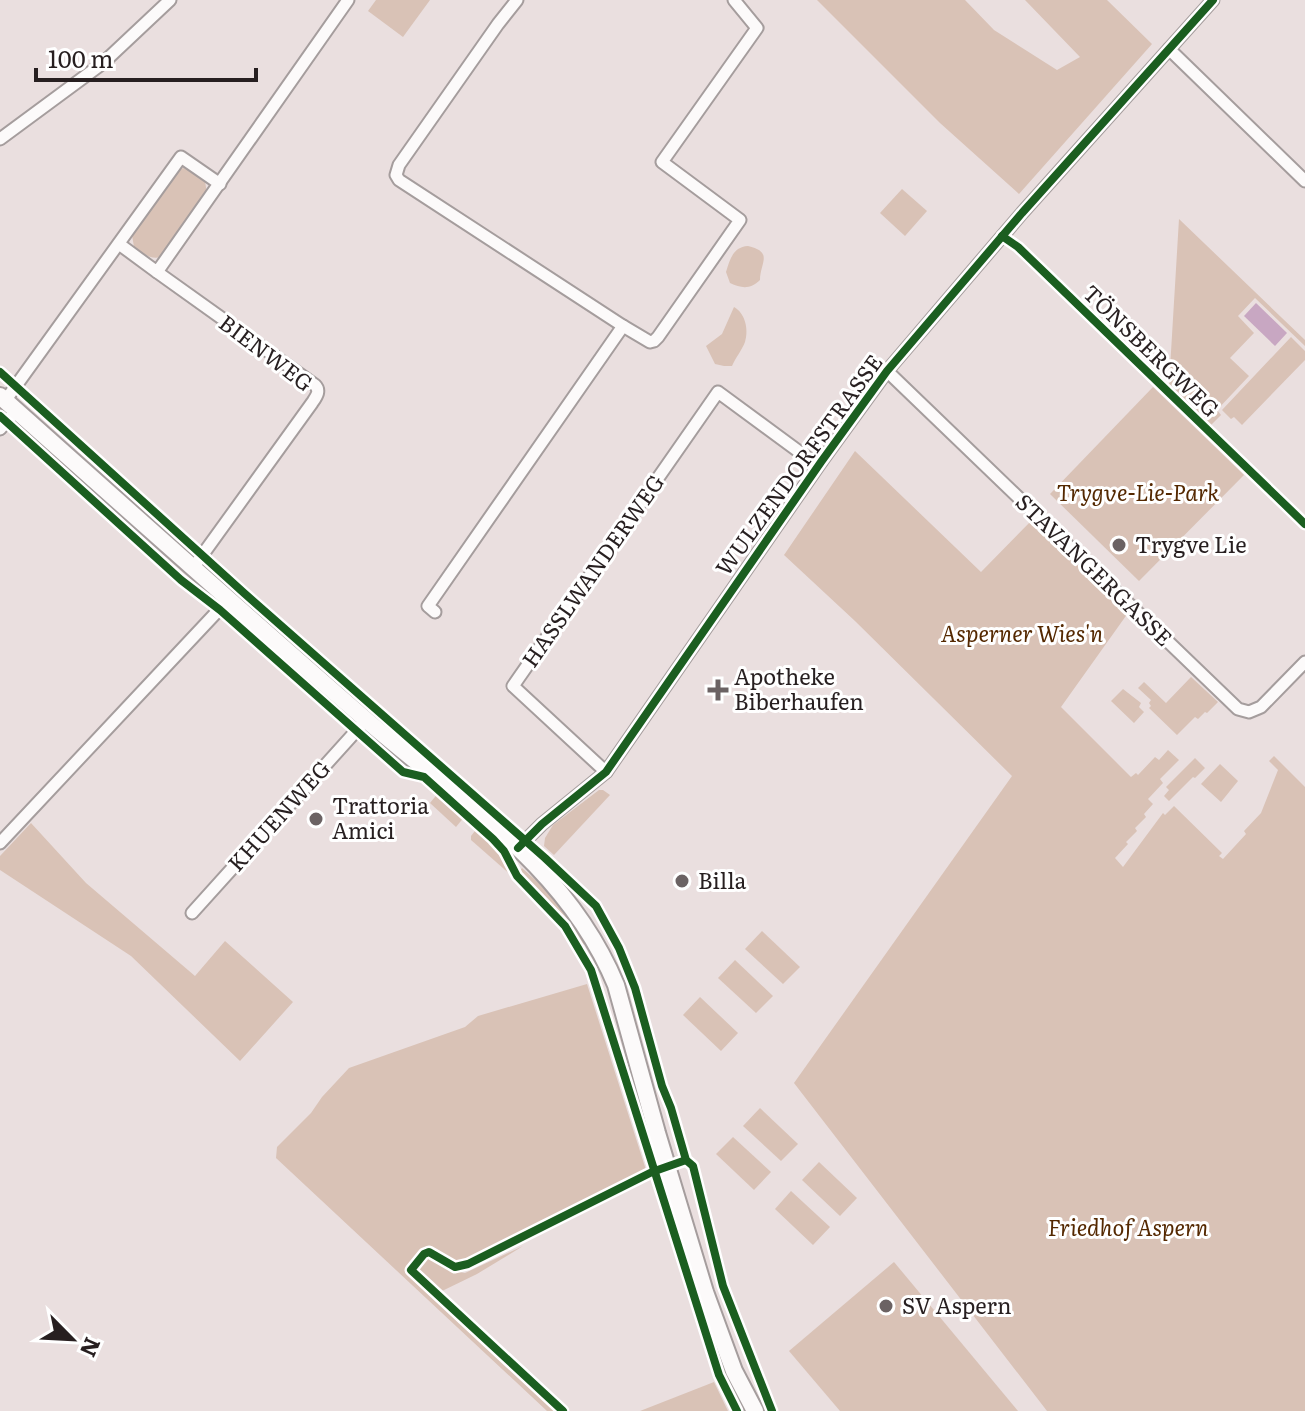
<svg xmlns="http://www.w3.org/2000/svg" width="1305" height="1411" font-family="Literata,serif">
<rect width="100%" height="100%" fill="#eadfdf"/>
<g fill="#d9c2b6">
<polygon points="376,0 430,0 403,37 368,11"/>
<polygon points="817,0 965,0 994,30 1057,70 1080,57 1025,0 1107,0 1152,44 1019,194 940,123"/>
<path d="M 183,168 L 189,169 L 205,181 L 207,194 L 161,257 C 150,260 143,253 134,247 L 132,235 L 177,172 Z"/>
<polygon points="902,189 927,211 905,236 880,213"/>
<polygon points="1179,219 1305,340 1305,346 1255,298 1238,316 1254,333 1230,358 1249,376 1217,410 1221,415 1211,425 1169,385"/>
<path d="M 748,246 C 774,252 760,263 760,280 C 750,290 741,288 730,283 L 726,272 C 730,259 733,247 748,246 Z"/>
<path d="M 734,307 C 745,313 749,329 745,342 C 742,350 736,357 732,366 L 724,366 L 715,364 L 706,346 L 722,334 Z"/>
<polygon points="1291,337 1305,351 1305,360 1242,425 1234,417 1231,419 1222,410"/>
<polygon points="1153,387 1244,475 1139,581 1050,494"/>
<polygon points="855,451 981,572 1031,521 1128,613 1061,707 1131,777 1136,773 1138,775 1155,757 1159,760 1168,750 1179,760 1160,779 1163,783 1148,799 1153,804 1144,814 1146,817 1135,828 1137,831 1126,842 1128,844 1115,858 1123,867 1163,813 1165,815 1174,806 1222,853 1219,856 1223,859 1246,834 1244,831 1261,813 1278,770 1269,761 1274,756 1305,787 1305,1411 1047,1411 794,1083 1012,776 855,621 784,555"/>
<polygon points="1191,677 1218,702 1207,713 1205,712 1198,719 1195,717 1177,735 1149,708 1151,706 1149,703 1151,700 1138,688 1144,682 1166,703"/>
<polygon points="1123,689 1141,703 1139,707 1144,712 1134,723 1111,701"/>
<polygon points="1195,758 1205,768 1195,778 1193,777 1169,801 1164,796 1169,790 1166,787"/>
<polygon points="1220,764 1238,781 1221,802 1201,784"/>
<polygon points="599,790 603,790 610,795 554,855 544,846 545,838 553,825"/>
<polygon points="439,792 465,816 456,827 430,803"/>
<polygon points="31,823 86,883 195,976 225,941 293,1002 240,1061 131,956 0,870 0,856"/>
<polygon points="478,827 500,849 512,876 471,840 471,836"/>
<polygon points="522,868 550,893 569,915 586,943 584,945 552,904 520,875 519,872"/>
<polygon points="762,931 800,967 783,984 745,949"/>
<polygon points="735,960 773,996 756,1013 718,978"/>
<path d="M 587,984 L 646,1170 L 459,1264 C 446,1263 438,1253 426,1249 L 409,1270 L 507,1360 L 558,1411 L 547,1411 L 276,1158 L 277,1147 L 311,1113 L 322,1097 L 349,1068 L 465,1027 L 478,1016 Z"/>
<polygon points="700,997 738,1033 721,1051 683,1015"/>
<polygon points="760,1108 798,1144 781,1161 743,1126"/>
<polygon points="733,1137 771,1172 754,1190 716,1154"/>
<polygon points="819,1162 857,1198 840,1216 802,1180"/>
<polygon points="791,1191 830,1227 813,1245 775,1209"/>
<path d="M 523,1246 L 477,1274 L 440,1292 L 415,1269 C 433,1242 444,1271 465,1273 Z"/>
<polygon points="894,1262 1018,1411 840,1411 789,1351"/>
<polygon points="714,1382 728,1411 640,1411"/>
</g>
<polygon fill="#c8a7c2" points="1256,303 1287,333 1275,346 1244,316"/>
<g fill="none" stroke-linecap="round" stroke-linejoin="round">
<g stroke="#a59d9d" stroke-width="15">
<g id="minor">
<polyline points="517,0 498,24 399,165 396,175 399,180 623,326 650,342 654,341 658,337 740,220 662,162 757,28 734,0"/>
<polyline points="1169,49 1305,181"/>
<polyline points="0,139 103,63 170,0"/>
<polyline points="119,244 157,272 348,0"/>
<path d="M 157,272 L 315,385 C 321,391 316,397 312,403 L 193,568"/>
<polyline points="887,371 1238,709 1249,712 1261,707 1305,662"/>
<polyline points="5,401 181,157 220,184"/>
<polyline points="0,429 17,410"/>
<polyline points="435,612 428,606 623,326"/>
<polyline points="606,772 513,686 718,392 809,459 821,462"/>
<polyline points="0,843 229,599"/>
<polyline points="519,847 542,824 606,772 821,462 887,371 1022,213 1213,0"/>
<polyline points="192,913 366,720"/>
</g>
</g>
<g stroke="#a59d9d" stroke-width="20">
<path id="secondary" d="M 0,396 C 121,504 242,612 364,718 C 459,801 566,864 616,985 L 657,1133 L 705,1292 L 734,1371 L 755,1411"/>
</g>
<use href="#minor" stroke="#fcfafa" stroke-width="11"/>
<use href="#secondary" stroke="#fcfafa" stroke-width="16"/>
<g stroke="#fff" stroke-width="13">
<g id="cycleway">
<polyline points="1002,236 1018,247 1305,524"/>
<polyline points="0,372 244,593 545,858 596,906 619,948 635,988 662,1086 671,1108 686,1160 693,1166 723,1286 772,1411"/>
<polyline points="0,416 181,580 220,610 403,772 424,777 493,839 504,851 517,876 565,926 591,970 719,1375 737,1411"/>
<polyline points="518,848 542,824 606,772 821,462 887,371 1022,213 1213,0"/>
<polyline points="563,1411 411,1270 424,1254 429,1252 455,1267 468,1264 652,1172 686,1160"/>
</g>
</g>
<use href="#cycleway" stroke="#1b5e20" stroke-width="8"/>
</g>
<g fill="#6b6263" stroke="#fff" stroke-width="3">
<circle cx="1119" cy="545" r="8"/>
<path d="M714 678h8v8h8v8h-8v8h-8v-8h-8v-8h8z"/>
<circle cx="316" cy="819" r="8"/>
<circle cx="682" cy="881" r="8"/>
<circle cx="886" cy="1306" r="8"/>
</g>
<g text-anchor="middle" stroke-width="6" stroke-linejoin="round" paint-order="stroke">
<g font-size="22" fill="#271f20" stroke="#fff">
<text transform="translate(1151 351) rotate(44)" y="8">TÖNSBERGWEG</text>
<text transform="translate(266 353) rotate(37)" y="8">BIENWEG</text>
<text transform="translate(799 465) rotate(-54)" y="8">WULZENDORFSTRASSE</text>
<text transform="translate(1094 570) rotate(44)" y="8">STAVANGERGASSE</text>
<text transform="translate(593 571) rotate(-55)" y="8">HASSLWANDERWEG</text>
<text transform="translate(279 816) rotate(-48)" y="8">KHUENWEG</text>
</g>
<g font-size="22" font-style="italic" fill="#542800" stroke="#fff">
<text x="1138" y="501">Trygve-Lie-Park</text>
<text x="1022" y="642">Asperner Wies'n</text>
<text x="1128" y="1236">Friedhof Aspern</text>
</g>
<g font-size="22" fill="#271f20" stroke="#fff" text-anchor="start">
<text x="1135" y="553">Trygve Lie</text>
<text x="734" y="685">Apotheke<tspan x="734" dy="25">Biberhaufen</tspan></text>
<text x="332" y="814">Trattoria<tspan x="332" dy="25">Amici</tspan></text>
<text x="698" y="889">Billa</text>
<text x="902" y="1314">SV Aspern</text>
</g>
</g>
<g transform="translate(72 1339) rotate(114)" stroke="#ffffff" stroke-width="6" paint-order="stroke">
<path d="M0-6L14 30L0 20L-14 30Z" fill="#271f20"/>
<text y="-12" font-size="22" font-weight="bold" text-anchor="middle" fill="#271f20">N</text>
</g>
<path d="M36 68v12h220v-12" fill="none" stroke="#271f20" stroke-width="4"/>
<text x="48" y="68" font-size="24" fill="#271f20" stroke="#ffffff" stroke-width="6" paint-order="stroke">100 m</text>
</svg>
